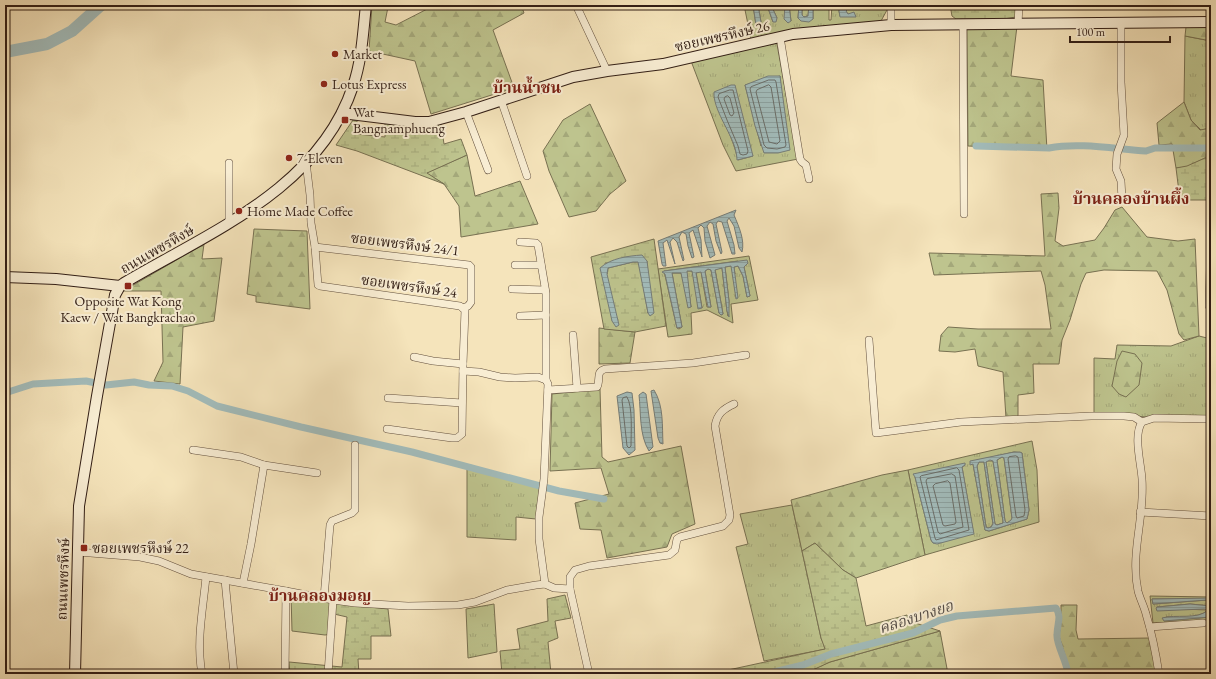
<svg xmlns="http://www.w3.org/2000/svg" width="1216" height="679" font-family="'EB Garamond','Noto Serif Thai',serif">
<defs>
<pattern id="grass-tufts" width="24" height="20" patternUnits="userSpaceOnUse"><rect width="24" height="20" fill="#bec48e"/><path d="M3 7l-1-3M5 7V3M7 7l1-3M15 17l-1-3M17 17v-4M19 17l1-3" fill="none" stroke="#a4a87a"/></pattern>
<pattern id="forest-firs" width="22" height="20" patternUnits="userSpaceOnUse"><rect width="22" height="20" fill="#bec48e"/><path d="M5 1l3.5 6h-7zM16 11l3.5 6h-7z" fill="#a4a87a"/></pattern>
<pattern id="wetland-marsh" width="20" height="14" patternUnits="userSpaceOnUse"><rect width="20" height="14" fill="#bec48e"/><path d="M1 5h8M5 5V1M11 12h8M15 12V8" fill="none" stroke="#a4a87a"/></pattern>
<pattern id="water-rules" width="6" height="5" patternUnits="userSpaceOnUse"><rect width="6" height="5" fill="#a2bcbb"/><path d="M0 2.5h6" fill="none" stroke="#8ca1a0"/></pattern>
</defs>
<rect width="100%" height="100%" fill="#f5e4bb"/>
<filter id="stains"><feTurbulence type="fractalNoise" baseFrequency=".005" numOctaves="4"/><feColorMatrix values="0 0 0 0 .2 0 0 0 0 .09 0 0 0 0 .02 0 0 0 .5 -.17"/></filter>
<radialGradient id="worn" r=".72"><stop offset=".6" stop-color="#630" stop-opacity="0"/><stop offset="1" stop-color="#630" stop-opacity=".3"/></radialGradient>
<g fill="url(#grass-tufts)" stroke="#787152" fill-rule="evenodd">
<polygon points="744,5 753,5 756,25 759,25 761,22 758,5 767,5 773,22 777,18 771,5 785,5 785,8 791,21 789,5 799,5 798,18 813,19 813,5 829,5 829,20 831,20 832,5 840,5 839,11 840,16 856,16 848,14 845,10 850,7 887,5 887,10 881,21 751,39"/>
<polygon points="802,5 809,5 808,16 803,17 802,15"/>
<polygon points="1185,36 1211,41 1211,128 1201,130 1191,120 1184,102"/>
<path d="M 776,39 L 798,159 L 736,171 L 723,145 L 691,61 ZM 780,76 L 780,86 L 761,146 L 745,85 ZM 714,97 L 753,156 L 738,160 C 733,138 722,118 714,97 Z"/>
<path d="M 749,256 L 758,300 L 731,304 L 733,323 L 707,310 L 691,313 L 692,334 L 668,337 L 658,269 ZM 738,261 L 744,267 L 750,296 L 747,297 L 743,276 L 738,266 L 734,267 L 735,274 L 731,266 L 725,267 L 729,301 L 728,316 L 727,311 L 722,268 L 715,269 L 723,314 L 721,315 L 719,313 L 711,270 L 708,269 L 705,271 L 711,307 L 707,307 L 701,271 L 696,272 L 702,308 L 692,271 L 686,271 L 691,307 L 681,273 L 672,273 L 682,327 L 679,329 L 677,328 L 664,271 Z"/>
<polygon points="1199,336 1211,339 1211,416 1146,417 1094,413 1094,358 1115,359 1117,345 1171,346"/>
<path d="M 1032,441 L 1037,470 L 1039,522 L 925,555 L 908,470 ZM 1014,452 L 1022,453 L 1029,510 L 1027,519 L 989,531 L 985,530 L 973,464 L 970,462 ZM 965,465 L 962,467 L 973,531 L 933,543 L 931,540 L 915,477 Z"/>
<polygon points="1002,457 1004,458 1012,518 1012,520 1007,523 1005,521 997,460"/>
<polygon points="987,461 993,461 1003,521 1003,523 997,525 995,524 986,462"/>
<polygon points="979,462 984,462 993,524 991,527 988,528 986,527 977,466"/>
<polygon points="470,465 540,485 536,519 516,517 516,540 467,537 467,467"/>
<polygon points="792,505 821,638 826,649 764,661 736,547 748,544 740,514"/>
<path d="M 1150,596 L 1211,597 L 1211,599 L 1152,599 L 1153,604 L 1208,600 L 1211,601 L 1211,606 L 1190,604 L 1157,607 L 1156,608 L 1208,610 C 1199,619 1178,617 1166,617 L 1164,621 L 1211,617 L 1211,620 L 1153,623 Z"/>
<polygon points="494,604 497,652 468,658 466,609"/>
</g>
<g fill="url(#forest-firs)" stroke="#787152">
<polygon points="372,5 388,7 385,22 396,25 435,5 521,5 524,13 493,30 514,88 431,114 415,61 369,51"/>
<polygon points="1017,26 1011,76 1043,80 1047,150 968,146 967,27"/>
<polygon points="1186,27 1211,27 1211,41 1185,36"/>
<polygon points="1184,102 1191,120 1200,130 1211,128 1211,158 1205,158 1187,167 1176,168 1172,144 1159,145 1157,123"/>
<polygon points="590,104 626,181 610,194 596,211 569,217 549,171 543,151 563,120"/>
<polygon points="467,155 475,196 520,181 538,224 461,237 459,206 444,184 426,173"/>
<polygon points="1058,193 1059,208 1055,241 1063,246 1095,240 1104,228 1115,210 1122,207 1147,237 1178,241 1195,239 1199,336 1184,340 1179,334 1167,290 1157,271 1104,270 1086,273 1081,284 1070,320 1062,340 1059,364 1033,364 1034,393 1018,395 1018,417 1006,418 1003,372 978,366 975,349 955,352 939,351 941,335 948,327 978,329 1051,329 1045,285 1041,271 934,275 929,253 1045,256 1041,194"/>
<polygon points="254,229 307,231 310,309 256,302 256,296 247,294"/>
<polygon points="204,244 202,259 222,258 214,321 183,327 180,384 154,381 163,362 161,291 123,291"/>
<polygon points="599,328 635,332 630,363 599,364"/>
<polygon points="1122,351 1135,354 1142,363 1139,385 1126,397 1119,394 1112,386 1117,361"/>
<polygon points="600,389 602,457 608,462 681,446 695,524 672,534 667,547 607,558 601,530 580,529 575,503 609,494 601,468 550,471 552,394"/>
<polygon points="908,470 925,555 856,578 843,570 815,543 802,551 791,500 882,475"/>
<polygon points="1061,605 1077,605 1076,630 1078,639 1150,638 1156,674 1071,674 1059,636 1061,623"/>
<polygon points="940,631 948,674 803,673 830,662"/>
</g>
<g fill="url(#wetland-marsh)" stroke="#787152" fill-rule="evenodd">
<polygon points="950,5 1017,5 1016,17 1003,19 956,19 952,16"/>
<polygon points="353,120 357,121 357,134 385,137 385,123 441,124 444,144 461,139 467,155 427,173 444,184 357,151 336,145"/>
<polygon points="1205,158 1211,158 1211,200 1180,200 1176,168 1187,166"/>
<path d="M 654,239 L 666,326 L 635,332 L 604,329 L 591,257 ZM 647,261 L 648,313 L 639,262 L 633,262 L 608,268 L 607,274 L 605,263 Z"/>
<polygon points="815,543 843,570 856,578 866,626 907,615 909,621 940,631 830,662 804,674 700,674 704,672 719,672 825,649 821,638 802,551"/>
<polygon points="565,595 571,618 555,621 558,638 548,642 551,674 502,674 500,651 520,649 517,629 548,621 547,599"/>
<polygon points="334,603 388,609 391,636 371,636 371,659 358,659 359,674 290,674 289,662 342,667 347,617 334,614"/>
</g>
<polygon fill="#bec48e" stroke="#787152" points="291,594 334,603 332,634 325,635 292,631"/>
<g fill="url(#water-rules)" stroke="#757d79" fill-rule="evenodd">
<polygon points="753,5 758,5 761,22 759,25 756,25"/>
<polygon points="767,5 771,5 777,18 776,22 773,22"/>
<polygon points="785,5 789,5 791,21 788,23 784,19"/>
<polygon points="799,5 802,5 802,15 804,17 808,16 809,5 813,5 813,19 809,22 801,21 798,18"/>
<polygon points="840,5 883,5 850,7 846,11 848,14 854,12 856,17 840,17 839,11"/>
<polygon points="768,76 780,76 790,150 778,153 764,153 755,126 745,85"/>
<path d="M 731,85 L 735,85 L 753,156 L 737,160 C 737,156 736,152 735,148 C 730,131 713,109 714,92 Z"/>
<path d="M 736,210 L 734,215 C 739,227 745,240 742,252 L 739,248 L 734,226 L 729,218 L 727,221 L 734,245 L 735,254 L 732,254 L 722,222 L 718,221 L 716,224 L 722,252 L 721,254 L 716,241 L 713,224 L 710,222 L 707,226 L 715,255 L 710,258 L 705,241 L 704,228 L 701,225 L 698,228 L 701,240 L 702,257 L 693,230 L 689,233 L 694,257 L 692,258 L 688,246 L 686,234 L 682,232 L 679,237 L 684,260 L 683,261 L 677,242 L 673,238 L 670,242 L 675,264 L 667,240 L 663,243 L 666,266 L 663,266 L 662,264 L 658,241 Z"/>
<path d="M 642,255 L 647,261 L 654,313 L 650,316 L 648,313 L 638,262 L 633,262 L 608,268 L 607,274 L 619,325 L 616,327 L 612,321 L 600,268 C 611,258 628,256 642,255 Z"/>
<polygon points="747,260 748,263 744,267 750,296 747,297 743,276 738,266 734,267 738,298 736,299 731,266 725,267 729,301 729,317 727,311 722,268 715,270 723,314 721,315 719,313 711,270 708,269 705,271 711,307 708,307 701,272 696,273 702,308 698,309 692,271 687,271 691,307 688,308 681,273 672,273 682,327 677,328 665,274 662,272 664,271"/>
<path d="M 654,390 C 664,406 662,426 663,444 L 660,443 L 658,438 L 651,391 Z"/>
<polygon points="627,392 632,393 634,410 635,450 629,455 623,448 617,396"/>
<path d="M 643,392 L 646,394 L 653,447 L 649,451 C 639,435 641,412 639,395 Z"/>
<path d="M 1014,452 L 1020,452 L 1022,453 L 1029,510 L 1027,519 L 989,531 L 985,530 L 973,464 L 970,465 L 970,461 ZM 1002,457 L 1004,458 L 1012,518 L 1011,520 L 1007,523 L 1005,521 L 997,460 ZM 990,460 L 993,461 L 1003,521 L 1003,523 L 997,525 L 995,524 L 986,462 ZM 979,462 L 984,462 L 993,524 L 991,527 L 988,528 L 986,527 L 977,466 Z"/>
<polygon points="965,463 965,465 962,467 974,534 937,544 933,543 931,540 915,477 913,474"/>
<polygon points="1210,598 1211,599 1211,601 1207,600 1153,604 1152,599"/>
<path d="M 1190,604 L 1211,606 L 1211,617 L 1164,621 L 1162,618 C 1175,614 1198,620 1208,610 L 1204,609 L 1157,611 L 1156,608 L 1157,607 Z"/>
</g>
<g fill="none" stroke-linecap="round" stroke-linejoin="round">
<g stroke="#6a6d68" stroke-width="1">
<polygon points="769,80 775,80 776,82 786,145 785,147 777,149 767,148 764,145 750,89 751,87"/>
<polygon points="769,85 771,87 780,141 777,144 769,142 756,92 757,90"/>
<polygon points="730,90 733,90 748,151 747,154 743,155 740,154 738,146 727,120 718,97 719,94"/>
<polygon points="728,96 730,98 734,113 732,116 730,115 724,99 725,97"/>
<path d="M 627,397 C 633,406 631,434 631,446 L 629,448 L 627,446 L 622,400 L 623,398 Z"/>
<polygon points="1016,456 1018,457 1025,510 1024,516 1017,518 1016,516 1008,459 1009,457"/>
<polygon points="957,468 959,470 969,530 936,540 935,538 920,477 921,476"/>
<polygon points="952,474 955,476 963,527 940,534 938,532 926,481 927,479"/>
<polygon points="948,481 950,483 956,522 955,524 945,526 943,525 933,486 935,484"/>
</g>
<g stroke="#a2bcbb" stroke-width="7">
<path d="M 976,146 L 1049,148 C 1079,142 1115,149 1146,151 L 1155,148 L 1211,148"/>
<polyline points="5,393 33,384 86,381 106,385 134,382 149,385 172,386 188,391 217,406 301,427 412,452 559,491 604,499"/>
<path d="M 766,674 L 803,665 L 831,654 L 913,633 L 940,620 L 957,616 L 1056,608 C 1062,617 1057,624 1057,635 C 1056,644 1067,662 1068,674"/>
</g>
<polyline stroke="#a2bcbb" stroke-width="12" points="5,52 47,44 72,31 101,5"/>
<g stroke="#63503e" stroke-width="8">
<g id="street">
<polyline points="576,5 607,71"/>
<polyline points="963,24 964,214"/>
<polyline points="1018,24 1019,5"/>
<polyline points="1121,24 1121,82 1124,135 1117,154 1116,169 1121,181 1122,199"/>
<polyline points="891,25 891,5"/>
<polyline points="780,37 800,159 802,162 806,165 809,179"/>
<polyline points="501,100 527,176"/>
<polyline points="466,112 488,170"/>
<polyline points="306,162 310,195 311,223 315,247 318,285 320,286 460,306 465,310 463,364 462,434 457,438 452,438 387,429"/>
<polyline points="229,163 229,223"/>
<polyline points="520,242 536,243 538,245 546,293 546,380"/>
<polyline points="315,247 469,265 471,267 471,302 468,306 463,308"/>
<polyline points="515,265 541,265"/>
<polyline points="512,289 545,290"/>
<polyline points="1209,306 1210,270 1211,268"/>
<polyline points="520,316 546,315"/>
<polyline points="573,335 577,388"/>
<polyline points="869,340 876,433 961,422 1091,416 1124,416 1134,417 1142,422"/>
<polyline points="414,357 433,361 463,364"/>
<polyline points="463,371 479,372 500,377 515,378 538,377 546,380 548,384 544,479 539,517 539,539 545,584"/>
<path d="M 548,390 L 597,387 C 601,380 595,372 605,369 L 693,363 L 746,355"/>
<polyline points="388,398 462,403"/>
<polyline points="193,450 241,457 264,465 317,473"/>
<polyline points="1140,512 1211,516"/>
<polyline points="78,552 140,557 159,561 191,574 286,591 333,600 355,603 408,606 458,605 475,602 507,590 536,585 545,584 554,588 570,589 589,674"/>
<polyline points="225,580 234,674"/>
<polyline points="243,583 251,544 264,465"/>
<path d="M 570,589 L 570,577 L 575,570 L 589,566 L 669,555 L 675,550 L 677,539 L 680,537 L 723,526 L 729,520 L 730,515 L 715,426 C 717,414 723,409 734,404"/>
<polyline points="324,598 330,525 332,521 352,513 355,510 355,445"/>
<polyline points="1150,627 1203,623"/>
<path d="M 202,674 C 196,642 203,609 206,577"/>
<polyline points="285,674 286,591"/>
<polyline points="328,674 333,600"/>
<path d="M 1159,674 C 1156,654 1152,634 1146,614 C 1144,606 1140,599 1138,591 C 1130,553 1145,517 1142,479 C 1141,463 1133,435 1142,422 L 1154,418 L 1211,419"/>
</g>
</g>
<g stroke="#321e15" stroke-width="12">
<g id="secondary">
<polyline points="342,113 415,122 429,122 466,112 573,77 607,71 663,64 793,34 891,25 1211,22"/>
<polyline points="5,277 56,279 120,286"/>
<path d="M 75,674 L 79,506 L 97,396 L 115,295 L 120,286 L 124,283 C 210,232 319,189 353,86 C 362,60 363,32 366,5"/>
</g>
</g>
<use href="#street" stroke="#f8edd3" stroke-width="7"/>
<use href="#secondary" stroke="#f8edd3" stroke-width="10"/>
</g>
<g fill="#8f2418" stroke="#f8edd3" stroke-width="1.5">
<circle cx="335" cy="54" r="4"/>
<circle cx="324" cy="84" r="4"/>
<rect x="341" y="116" width="8" height="8" rx="2"/>
<circle cx="289" cy="158" r="4"/>
<circle cx="239" cy="211" r="4"/>
<rect x="124" y="282" width="8" height="8" rx="2"/>
<rect x="80" y="544" width="8" height="8" rx="2"/>
</g>
<g text-anchor="middle" stroke-width="4" stroke-linejoin="round" paint-order="stroke">
<g font-size="14" fill="#321e15" stroke="#f8edd3">
<text transform="translate(722 36) rotate(-13)" y="5">ซอยเพชรหึงษ์ 26</text>
<text transform="translate(405 244) rotate(7)" y="5">ซอยเพชรหึงษ์ 24/1</text>
<text transform="translate(157 249) rotate(-30)" y="5">ถนนเพชรหึงษ์</text>
<text transform="translate(409 286) rotate(8)" y="5">ซอยเพชรหึงษ์ 24</text>
<text transform="translate(63 579) rotate(-88)" y="5">ถนนเพชรหึงษ์</text>
</g>
<g font-size="14" fill="#321e15" stroke="#f8edd3" text-anchor="start">
<text x="343" y="59">Market</text>
<text x="332" y="89">Lotus Express</text>
<text x="353" y="117">Wat<tspan x="353" dy="16">Bangnamphueng</tspan></text>
<text x="297" y="163">7-Eleven</text>
<text x="247" y="216">Home Made Coffee</text>
<text x="128" y="306" text-anchor="middle">Opposite Wat Kong<tspan x="128" dy="16">Kaew / Wat Bangkrachao</tspan></text>
<text x="92" y="553">ซอยเพชรหึงษ์ 22</text>
</g>
<g font-size="15" font-style="italic" fill="#544d47" stroke="#f8edd3">
<text transform="translate(916 617) rotate(-18)" y="5">คลองบางยอ</text>
</g>
<g font-size="16" font-weight="bold" fill="#7a1f14" stroke="#f8edd3">
<text x="527" y="93">บ้านน้ำชน</text>
<text x="1131" y="204">บ้านคลองบ้านผึ้ง</text>
<text x="320" y="601">บ้านคลองมอญ</text>
</g>
</g>
<rect width="1216" height="679" fill="none" stroke="#f5e4bb" stroke-width="20"/>
<rect x="6" y="6" width="1204" height="667" fill="none" stroke="#321e15" stroke-width="2"/>
<rect x="10" y="10" width="1196" height="659" fill="none" stroke="#321e15"/>
<path d="M1070 36v6h100v-6" fill="none" stroke="#321e15" stroke-width="2"/>
<text x="1076" y="36" font-size="12" fill="#321e15" stroke="#f8edd3" stroke-width="3" paint-order="stroke">100 m</text>
<rect width="100%" height="100%" filter="url(#stains)"/>
<rect width="100%" height="100%" fill="url(#worn)"/>
</svg>
